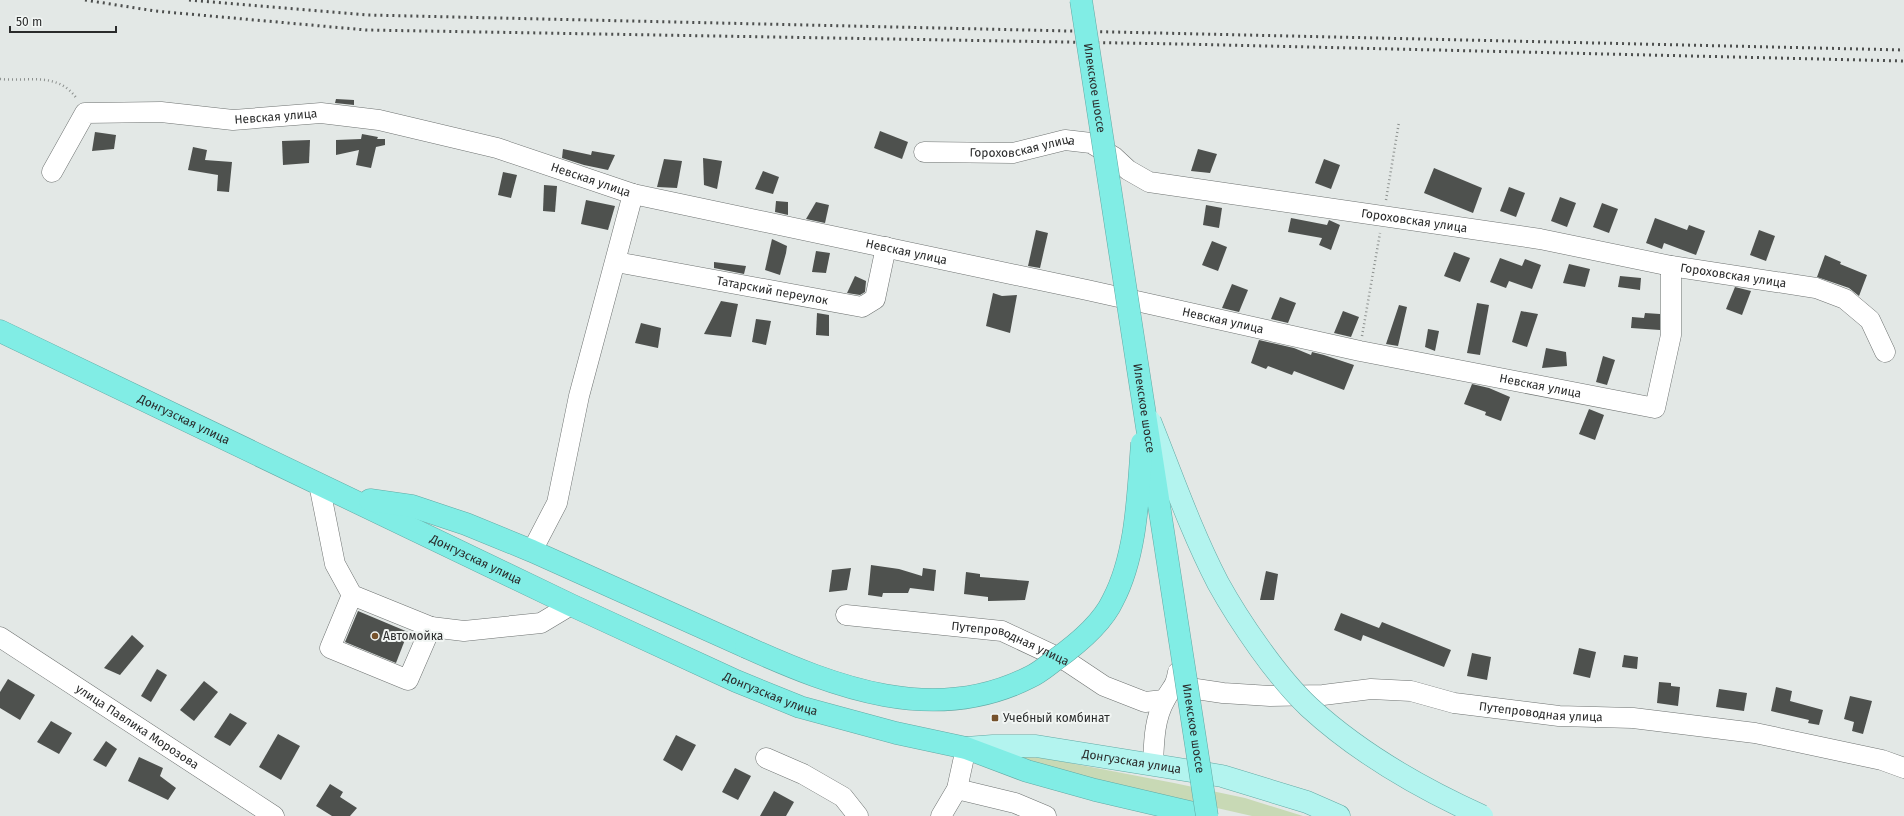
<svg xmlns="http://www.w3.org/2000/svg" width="1904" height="816" font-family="'Fira Sans',sans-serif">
<rect width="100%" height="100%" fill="#e3e8e6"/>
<polygon fill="#c8d9b5" points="1002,756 1044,758 1174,783 1245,798 1303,816 1252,816 1041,768"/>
<g fill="#4e514e">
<polygon points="336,99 354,100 354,105 335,103"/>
<polygon points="880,131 908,142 902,159 874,148"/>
<polygon points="95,132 116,135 114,149 92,151"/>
<polygon points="362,134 378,137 377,139 385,139 385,145 376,147 371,168 356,165 359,150 336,155 336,140 361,139"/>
<polygon points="310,140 309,163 283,165 282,141"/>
<polygon points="193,147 207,150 205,160 232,162 229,192 217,191 218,175 188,170"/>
<polygon points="563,149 591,155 592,151 615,155 608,170 584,165 562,158"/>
<polygon points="1198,149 1217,154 1210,173 1191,171"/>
<polygon points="703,158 722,161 717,189 704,185"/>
<polygon points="664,159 682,161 677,188 657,187"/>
<polygon points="1324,159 1340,165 1331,189 1315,183"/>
<polygon points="1434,168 1482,188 1473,213 1424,193"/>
<polygon points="763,171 779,177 773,194 755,189"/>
<polygon points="503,172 517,175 511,198 498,195"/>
<polygon points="544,185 557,186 555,212 543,211"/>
<polygon points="1509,187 1525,193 1516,217 1500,211"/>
<polygon points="1560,197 1576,203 1567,227 1551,221"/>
<polygon points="586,200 615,206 608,230 581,224"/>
<polygon points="776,201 788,202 788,215 775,212"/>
<polygon points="816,202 829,205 825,223 806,219"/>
<polygon points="1602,203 1618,209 1609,233 1593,227"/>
<polygon points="1206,205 1222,208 1219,228 1203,225"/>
<polygon points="1291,218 1327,225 1329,220 1340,225 1331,250 1319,245 1322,238 1288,232"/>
<polygon points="1655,218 1687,230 1689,225 1705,231 1696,255 1664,243 1662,249 1646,243"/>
<polygon points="1036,230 1048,233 1040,268 1028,266"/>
<polygon points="1759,230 1775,236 1766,261 1750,255"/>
<polygon points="772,239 787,246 786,253 780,275 765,270"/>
<polygon points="1212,241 1227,247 1218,271 1202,265"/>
<polygon points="816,251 830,253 826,273 812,272"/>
<polygon points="1454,252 1470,258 1460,282 1444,276"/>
<polygon points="1825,255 1841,262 1840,264 1867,275 1859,296 1849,288 1817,277"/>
<polygon points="1500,258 1522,266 1525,259 1541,265 1532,289 1509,281 1506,288 1490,282"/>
<polygon points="714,262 746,266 744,274 714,268"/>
<polygon points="1569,264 1590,269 1585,287 1563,283"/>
<polygon points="855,276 866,281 865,292 860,295 847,293"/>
<polygon points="1620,276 1641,278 1640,290 1618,287"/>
<polygon points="1232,284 1248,290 1239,312 1222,308"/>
<polygon points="1735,287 1751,291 1742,315 1726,309"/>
<polygon points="993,293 1002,296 1017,295 1010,333 986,326"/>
<polygon points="1280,297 1296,303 1288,323 1271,319"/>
<polygon points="721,301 738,304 731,337 704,334"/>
<polygon points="1477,303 1489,305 1480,355 1467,353"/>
<polygon points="1399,305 1407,307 1398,346 1386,344"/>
<polygon points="1343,311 1359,317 1351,337 1334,333"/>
<polygon points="1521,311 1538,314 1527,347 1512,342"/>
<polygon points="817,313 829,315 829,336 816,335"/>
<polygon points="1645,313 1660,314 1660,330 1631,328 1632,317 1644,318"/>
<polygon points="756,319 771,321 766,345 752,342"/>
<polygon points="641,323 661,328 658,348 635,343"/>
<polygon points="1428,329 1439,331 1435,351 1425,347"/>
<polygon points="1259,340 1294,348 1311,355 1312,352 1324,355 1354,365 1344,390 1294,371 1292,375 1268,366 1266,369 1251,363"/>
<polygon points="1546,348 1566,352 1567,366 1542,368"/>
<polygon points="1603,356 1615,360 1607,385 1596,382"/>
<polygon points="1472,384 1489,388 1510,397 1501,421 1485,415 1486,412 1464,404"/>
<polygon points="1589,409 1604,415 1595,440 1579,434"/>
<polygon points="871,565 899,569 922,576 923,568 936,570 934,591 910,588 908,593 883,593 882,597 868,595"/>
<polygon points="851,568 847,590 829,592 832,570"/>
<polygon points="1266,571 1278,574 1274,600 1260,600"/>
<polygon points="966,572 980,574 980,577 1029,581 1025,600 988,601 988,597 964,594"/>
<polygon points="358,611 408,632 396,663 345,642"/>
<polygon points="1341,613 1379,628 1382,622 1451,650 1444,667 1363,635 1361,641 1334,630"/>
<polygon points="132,635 144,646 120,675 104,668"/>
<polygon points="1579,648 1596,652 1590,678 1573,674"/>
<polygon points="1472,653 1491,657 1487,680 1467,676"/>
<polygon points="1624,655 1638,657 1637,669 1622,667"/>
<polygon points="157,669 167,675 151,702 141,696"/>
<polygon points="8,679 35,695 20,720 0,708 0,692"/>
<polygon points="204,681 218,692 194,721 180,710"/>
<polygon points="1659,682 1671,683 1671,686 1680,687 1678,706 1657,703"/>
<polygon points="1776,687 1792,691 1790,701 1823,710 1819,725 1808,723 1809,720 1771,711"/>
<polygon points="1719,689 1747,693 1744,711 1716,707"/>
<polygon points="1850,696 1872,701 1863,734 1852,731 1854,722 1844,719"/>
<polygon points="230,713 247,723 230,746 214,737"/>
<polygon points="51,721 72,733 59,754 37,742"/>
<polygon points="278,734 300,746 281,780 259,767"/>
<polygon points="676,735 696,745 682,771 663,760"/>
<polygon points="106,741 117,749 106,767 93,760"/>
<polygon points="139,757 163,768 160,776 176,788 168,800 128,781"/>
<polygon points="735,768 751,776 738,800 722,792"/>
<polygon points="330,784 343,792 340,797 357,808 350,816 332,816 316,806"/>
<polygon points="774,791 794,802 786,816 760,816"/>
</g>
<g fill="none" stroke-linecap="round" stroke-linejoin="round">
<g stroke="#6e7271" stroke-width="21">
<g id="minor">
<path id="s1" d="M 924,152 L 1013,153 L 1065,140 L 1091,143 L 1114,157 L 1128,170 L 1149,182 L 1540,239 L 1671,266 L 1816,288 L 1845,299 L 1870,320 L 1885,352"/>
<path id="s2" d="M 52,172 L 85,113 L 161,112 L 233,120 L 321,113 L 379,120 L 497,148 L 633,194 L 1087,290 L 1360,351 L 1655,408 L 1671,335 L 1671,266"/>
<path id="s3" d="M 616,262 L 862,307 L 875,299 L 886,247"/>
<polyline points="319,484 335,564 352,595 431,627 408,680 330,648 352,595"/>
<polyline points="532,551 557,503 579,396 633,194"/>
<path id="s4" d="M 846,615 L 1002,631 L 1068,662 L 1104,686 L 1145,702 L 1164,700"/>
<polyline points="431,627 464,631 541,623 571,605"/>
<path id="s5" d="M 0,637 L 274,816"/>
<path id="s6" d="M 1176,686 L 1223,693 L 1270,696 L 1323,695 L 1371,689 L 1411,691 L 1454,703 L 1559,716 L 1633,718 L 1755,733 L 1882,760 L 1904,768"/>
<polyline points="766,758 803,774 843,797 858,816"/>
<path d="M 1153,764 C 1154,743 1154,719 1165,700 C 1172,686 1175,689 1178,672"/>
<polyline points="957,789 1015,803 1046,816"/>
<polyline points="941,816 957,789 966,748"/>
</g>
</g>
<g stroke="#63a9a4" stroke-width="23">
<g id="major">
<path id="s7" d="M 966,748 L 993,746 L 1036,746 L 1222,776 L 1307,802 L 1339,816"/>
</g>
</g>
<g stroke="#63a9a4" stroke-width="23">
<g id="highway">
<path id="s8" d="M 0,331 L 571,605 L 736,681 L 800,707 L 896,733 L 966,748 L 1027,771 L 1095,790 L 1206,816"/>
<polyline points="370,500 412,506 466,524 532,551 746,647"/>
</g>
</g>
<g stroke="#8c908e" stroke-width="2.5" stroke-dasharray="1 3" stroke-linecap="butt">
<path d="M 0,79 C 28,82 58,71 77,99"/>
<polyline points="1386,200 1399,122"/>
<polyline points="1362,336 1380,233"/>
</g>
<use href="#minor" stroke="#fff" stroke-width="20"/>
<use href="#major" stroke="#b3f4ef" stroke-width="22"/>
<use href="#highway" stroke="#81ede5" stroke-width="22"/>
<g stroke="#4d4f4e" stroke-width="3" stroke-dasharray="2 4" stroke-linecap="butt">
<polyline points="85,0 155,11 366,30 1181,44 1904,61"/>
<polyline points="189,0 367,15 1904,50"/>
</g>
<g stroke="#63a9a4" stroke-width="23" stroke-linecap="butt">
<path id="major-bridge" d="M 1150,421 C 1172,476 1191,531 1218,583 C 1239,621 1277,677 1309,707 C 1359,753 1420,788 1482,816"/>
</g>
<g stroke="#63a9a4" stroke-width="23" stroke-linecap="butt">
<g id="highway-bridge">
<path id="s9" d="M 1081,0 L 1207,816"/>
<path d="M 746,647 C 835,687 934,726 1030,677 C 1039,673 1047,666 1055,660 C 1076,645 1102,624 1113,600 C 1137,554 1138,494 1142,443"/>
</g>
</g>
<use href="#major-bridge" stroke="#b3f4ef" stroke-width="22"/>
<use href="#highway-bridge" stroke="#81ede5" stroke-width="22"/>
</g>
<g fill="#76522c" stroke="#f1f5f3" stroke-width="1.5">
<circle cx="375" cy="636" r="4"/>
<rect x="991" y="714" width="8" height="8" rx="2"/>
</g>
<g text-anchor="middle" stroke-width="4" stroke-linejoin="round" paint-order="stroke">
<g font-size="12" fill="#2a2b2b" stroke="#f1f5f3">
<text dy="4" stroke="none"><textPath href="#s9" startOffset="89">Илекское шоссе</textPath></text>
<text dy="4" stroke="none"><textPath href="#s2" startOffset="259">Невская улица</textPath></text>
<text dy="4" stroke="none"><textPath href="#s1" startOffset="99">Гороховская улица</textPath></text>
<text dy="4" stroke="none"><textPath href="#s2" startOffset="583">Невская улица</textPath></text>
<text dy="4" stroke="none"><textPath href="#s1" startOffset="507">Гороховская улица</textPath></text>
<text dy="4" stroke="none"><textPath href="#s2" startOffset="907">Невская улица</textPath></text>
<text dy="4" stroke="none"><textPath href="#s1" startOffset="831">Гороховская улица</textPath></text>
<text dy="4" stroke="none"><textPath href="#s3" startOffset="159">Татарский переулок</textPath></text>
<text dy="4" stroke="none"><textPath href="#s2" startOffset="1231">Невская улица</textPath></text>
<text dy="4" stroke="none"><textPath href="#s2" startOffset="1555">Невская улица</textPath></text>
<text dy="4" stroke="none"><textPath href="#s9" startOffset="413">Илекское шоссе</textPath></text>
<text dy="4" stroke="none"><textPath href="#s8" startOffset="204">Донгузская улица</textPath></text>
<text dy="4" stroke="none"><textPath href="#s8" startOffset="528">Донгузская улица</textPath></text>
<text dy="4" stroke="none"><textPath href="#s4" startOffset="168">Путепроводная улица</textPath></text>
<text dy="4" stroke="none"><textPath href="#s8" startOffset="852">Донгузская улица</textPath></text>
<text dy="4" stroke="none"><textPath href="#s6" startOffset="368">Путепроводная улица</textPath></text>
<text dy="4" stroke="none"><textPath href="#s5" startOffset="164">улица Павлика Морозова</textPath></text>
<text dy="4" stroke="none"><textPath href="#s9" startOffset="737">Илекское шоссе</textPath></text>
<text dy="4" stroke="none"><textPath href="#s7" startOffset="167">Донгузская улица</textPath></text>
</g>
<g font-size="12" fill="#2a2b2b" stroke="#f1f5f3" text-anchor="start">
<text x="383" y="640">Автомойка</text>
<text x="1003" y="722">Учебный комбинат</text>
</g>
</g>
<path d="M10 26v6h106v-6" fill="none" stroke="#2a2b2b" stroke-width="2"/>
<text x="16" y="26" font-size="12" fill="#2a2b2b" stroke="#f1f5f3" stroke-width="3" paint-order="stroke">50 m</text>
</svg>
